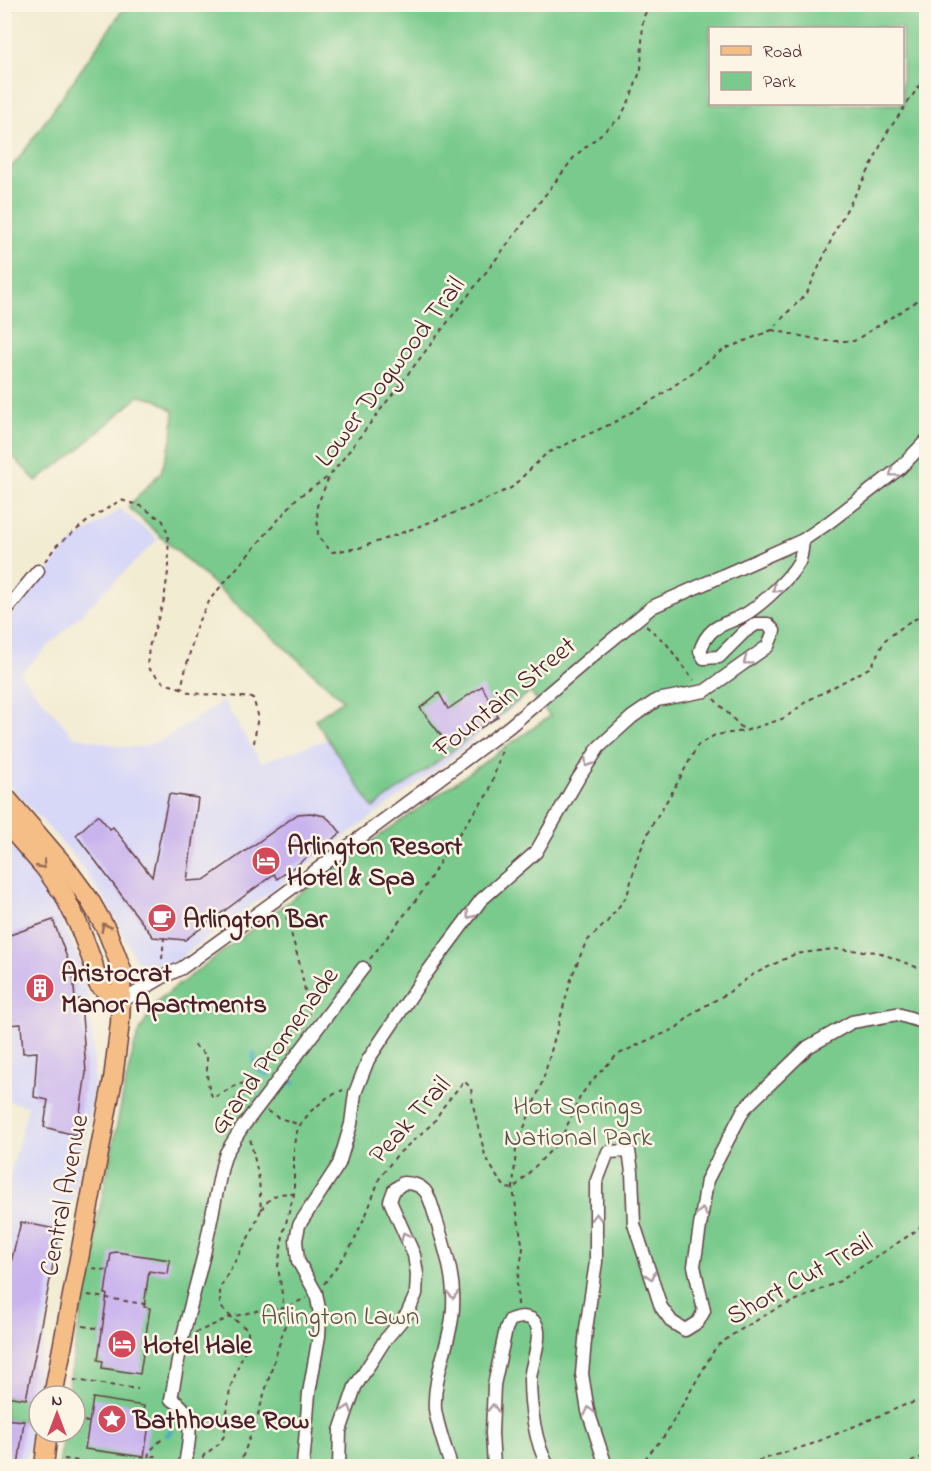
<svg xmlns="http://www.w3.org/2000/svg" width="931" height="1471" font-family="'Indie Flower',sans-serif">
<rect width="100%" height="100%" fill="#fcf5e5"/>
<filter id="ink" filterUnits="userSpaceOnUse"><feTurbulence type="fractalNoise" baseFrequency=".0167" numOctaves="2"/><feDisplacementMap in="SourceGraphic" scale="12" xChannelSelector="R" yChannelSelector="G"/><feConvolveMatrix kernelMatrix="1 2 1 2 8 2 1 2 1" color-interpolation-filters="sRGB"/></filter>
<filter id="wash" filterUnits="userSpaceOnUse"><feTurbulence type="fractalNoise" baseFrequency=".008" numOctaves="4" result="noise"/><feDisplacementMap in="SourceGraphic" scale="24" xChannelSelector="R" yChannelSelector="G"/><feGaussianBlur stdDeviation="1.35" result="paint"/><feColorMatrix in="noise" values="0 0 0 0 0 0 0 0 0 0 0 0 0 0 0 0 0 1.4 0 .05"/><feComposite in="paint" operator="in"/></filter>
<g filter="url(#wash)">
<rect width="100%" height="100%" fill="#f2ecd3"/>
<g fill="#d7d7f8">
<polygon points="120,509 158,539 20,674 73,736 123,747 141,747 164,739 223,701 261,762 337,736 559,669 449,760 180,958 170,964 159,967 149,966 139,962 134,957 105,899 68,849 5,780 5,623 71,543"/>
<polygon points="4,838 40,882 61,918 79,960 90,1004 94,1062 94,1078 92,1102 67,1229 47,1321 38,1375 26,1466 4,1466 5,1195 28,1106 9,1101 9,1059 4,1043"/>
</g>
<g fill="#79ca8c" stroke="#62745c" stroke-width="1.5" fill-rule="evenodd">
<path d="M 126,5 L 926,5 L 926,1466 L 59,1466 L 63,1432 L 75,1432 L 75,1396 L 67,1396 L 90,1258 L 125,1085 L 134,1047 L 140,1031 L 156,1002 L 325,874 L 550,716 L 530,692 L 433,765 L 373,808 L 315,720 L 343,700 L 128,507 L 161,472 L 172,439 L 174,411 L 157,400 L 139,396 L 70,457 L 49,471 L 36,481 L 5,448 L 5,175 L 23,153 ZM 710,28 L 902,28 L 902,104 L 710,104 Z"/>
<polygon points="4,1396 26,1399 24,1421 5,1419"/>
</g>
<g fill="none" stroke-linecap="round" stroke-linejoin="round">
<g stroke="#44abc4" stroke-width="4">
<polyline points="254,1053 255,1067 260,1072 269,1075"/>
<polyline points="289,1082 295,1083"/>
<polyline points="166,1435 168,1435 171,1429"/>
</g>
</g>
<g id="blocks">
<g fill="#c9b4ee">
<polygon points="482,686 498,717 450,747 420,708 439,693 448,709"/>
<polygon points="169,794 198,798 187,881 204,880 298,814 310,813 325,816 334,824 341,833 277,879 274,874 185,940 153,937 76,835 98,815 110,829 113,827 152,877"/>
<polygon points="53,920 73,974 75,1000 80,999 82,1015 86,1073 80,1112 75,1135 44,1127 48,1100 34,1097 37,1052 23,1053 21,1024 4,1025 4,945 10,943 7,936"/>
<polygon points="21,1222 60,1230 26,1399 4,1396 4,1277 7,1278"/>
<polygon points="117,1252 170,1260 168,1274 149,1271 144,1307 150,1308 140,1374 102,1368 103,1361 98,1360 107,1294 105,1294 111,1253"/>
<polygon points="93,1398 144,1406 142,1416 150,1418 144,1457 85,1449"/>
<polygon points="4,1419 24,1421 18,1467 4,1467"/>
</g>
</g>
</g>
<g filter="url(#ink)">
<use href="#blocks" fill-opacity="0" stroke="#633e44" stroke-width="1.5"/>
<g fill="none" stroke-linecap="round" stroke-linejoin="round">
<g stroke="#633e44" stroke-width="15">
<g id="street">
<polyline points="4,11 8,4"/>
<polyline points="4,613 38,571"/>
<polyline points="119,1003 163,977 182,968 280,897 509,727 591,657 652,607 803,540 828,523 900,468 926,441"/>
<path d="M 185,1466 C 188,1441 199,1413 171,1399 L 182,1339 L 204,1254 L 222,1166 L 226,1153 L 241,1129 L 363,968"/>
<path d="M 303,1466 L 309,1393 L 319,1336 L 320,1314 L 316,1293 L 298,1261 L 296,1240 L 299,1225 L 339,1164 L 351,1124 L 355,1093 L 368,1060 L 423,978 L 481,900 L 536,852 L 578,779 L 599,747 L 632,717 L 657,700 L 705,691 L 768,646 L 774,631 L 768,624 L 756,624 L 744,632 L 719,657 L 704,658 L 700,651 C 710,621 728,626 749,612 C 764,602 790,578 799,562 C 802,556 802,547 803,540"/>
<path d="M 339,1466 L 340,1431 L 355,1387 L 385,1340 L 407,1314 L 416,1294 L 417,1274 L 414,1255 L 390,1201 L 394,1190 L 403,1183 C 429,1183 429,1198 436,1219 C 446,1251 457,1284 452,1318 C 448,1348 433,1378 435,1409 C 437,1425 446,1450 451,1466"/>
<path d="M 494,1466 L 492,1433 L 494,1385 L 506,1329 L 510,1320 C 519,1317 530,1314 536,1324 C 543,1336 531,1365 530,1379 C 530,1406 535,1443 548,1466"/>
<polyline points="606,1466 588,1411 582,1374 586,1329 596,1262 596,1183 608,1152 629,1151 632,1172 634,1224 661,1307 672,1322 685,1330 698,1322 704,1311 694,1266 707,1180 744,1109 808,1047 852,1022 897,1014 926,1023"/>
</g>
</g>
<g stroke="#633e44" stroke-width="21">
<g id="primary">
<polyline points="4,795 64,865 89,899 107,931 122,970 120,1023 113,1079 53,1396"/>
<polyline points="4,821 44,867 64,895 79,926 93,963 98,984 119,1003"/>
<polyline points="44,1466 48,1432"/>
</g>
</g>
<g stroke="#633e44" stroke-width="2" stroke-dasharray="4.5 4.5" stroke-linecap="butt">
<polyline points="650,4 643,18 641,69 630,99 620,118 575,156 329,477 317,506 318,537 332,552 359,548 388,538 467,508 511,488 547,453 613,423 661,395 725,349 772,330 786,314 807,293 838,225 869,170 886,134 926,76"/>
<polyline points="772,330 825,341 854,341 914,303 926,292"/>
<polyline points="45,561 57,545 93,517 121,500 141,506 163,521 168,535 169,565 164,600 149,647 147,667 164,683 181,688"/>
<polyline points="646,626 666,643 687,672 694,680"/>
<polyline points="714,699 745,731"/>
<polyline points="254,743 258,715 253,698 190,693 181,688 197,624 211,598 297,498 328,477"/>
<polyline points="284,908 300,965 309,1011 308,1019"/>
<polyline points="162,959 164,938"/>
<polyline points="370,959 422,892 444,855 489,792 503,747"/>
<path d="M 194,1045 L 207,1056 C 207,1072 206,1085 213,1098 L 235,1086 L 250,1081 L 253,1082 C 248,1095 246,1092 236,1099 C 224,1107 223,1122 223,1135"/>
<polyline points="267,1111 277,1117 300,1125"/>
<path d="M 261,1210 C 271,1196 276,1192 293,1194"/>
<polyline points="93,1268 109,1271"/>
<polyline points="324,1284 352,1245 368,1210 380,1177 397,1155 434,1122 443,1107 464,1081 471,1088 473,1105 485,1155 497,1177 506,1188 513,1189 560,1141 581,1095 597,1075 617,1055 646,1041 675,1029 696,1011 728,993 752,975 795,954 833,949 878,952 926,971"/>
<polyline points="88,1295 150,1305"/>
<polyline points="518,1305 517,1283 523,1249 513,1189 516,1148 543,1080 572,976 586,942 607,922 627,896 638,856 652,825 674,789 698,745 715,735 745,731 785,718 807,701 871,667 885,640 909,622 926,614"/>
<polyline points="83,1326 102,1329"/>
<polyline points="195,1333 231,1317 260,1310 285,1308 306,1298"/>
<polyline points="74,1380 138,1389"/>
<polyline points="75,1420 89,1422"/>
<polyline points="64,1459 117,1466"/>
<polyline points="147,1466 149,1452 162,1439"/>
<polyline points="152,1466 153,1456 158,1456 157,1466"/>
<polyline points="199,1466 204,1455 219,1444 224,1436 230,1388 248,1342 248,1330 231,1317 220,1306 220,1288 252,1231 261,1210 259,1179 250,1138"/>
<polyline points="239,1466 256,1421 286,1322 278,1266 284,1230 294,1194 294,1145 296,1134 300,1125 311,1111 328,1097 343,1090"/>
<polyline points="639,1466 665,1435 716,1347 732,1335 774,1310 840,1281 917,1230 926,1221"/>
<polyline points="741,1466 812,1444 905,1405 926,1399"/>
<polyline points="903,1466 926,1455"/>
</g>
<use href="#street" stroke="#fff" stroke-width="12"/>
<use href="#primary" stroke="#f6be87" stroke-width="18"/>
</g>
<defs><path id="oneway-chevron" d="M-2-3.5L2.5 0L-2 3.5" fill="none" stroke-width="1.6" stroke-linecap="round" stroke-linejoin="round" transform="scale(1.5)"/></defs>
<g stroke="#ae9aa0">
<use href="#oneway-chevron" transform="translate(893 473) rotate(143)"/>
<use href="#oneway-chevron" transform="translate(776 589) rotate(138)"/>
<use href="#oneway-chevron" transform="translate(747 661) rotate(143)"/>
<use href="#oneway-chevron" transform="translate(588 763) rotate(124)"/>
<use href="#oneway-chevron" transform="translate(470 915) rotate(127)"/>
<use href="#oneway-chevron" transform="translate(702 1212) rotate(-81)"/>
<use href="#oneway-chevron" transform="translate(596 1217) rotate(-90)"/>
<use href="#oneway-chevron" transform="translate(405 1236) rotate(-115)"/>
<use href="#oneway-chevron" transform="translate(651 1276) rotate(72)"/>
<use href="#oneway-chevron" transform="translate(453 1295) rotate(88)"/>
<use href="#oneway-chevron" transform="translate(493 1408) rotate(-88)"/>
<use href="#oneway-chevron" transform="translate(348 1409) rotate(-72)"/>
<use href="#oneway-chevron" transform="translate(589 1411) rotate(-104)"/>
</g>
<g stroke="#976754">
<use href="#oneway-chevron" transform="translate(42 865) rotate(51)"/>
<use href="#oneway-chevron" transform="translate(105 927) rotate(-117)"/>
</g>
</g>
<defs>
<g id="hotel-disc" transform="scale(1.5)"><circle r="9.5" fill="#d1495b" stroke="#fcf5e5"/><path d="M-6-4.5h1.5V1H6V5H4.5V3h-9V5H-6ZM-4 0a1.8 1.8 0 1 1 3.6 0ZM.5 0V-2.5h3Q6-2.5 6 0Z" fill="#fff"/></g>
<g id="cafe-disc" transform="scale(1.5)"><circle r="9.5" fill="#d1495b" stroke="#fcf5e5"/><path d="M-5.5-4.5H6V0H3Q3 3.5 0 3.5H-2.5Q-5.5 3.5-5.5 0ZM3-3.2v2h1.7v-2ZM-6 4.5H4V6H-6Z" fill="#fff"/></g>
<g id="building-disc" transform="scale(1.5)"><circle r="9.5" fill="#d1495b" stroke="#fcf5e5"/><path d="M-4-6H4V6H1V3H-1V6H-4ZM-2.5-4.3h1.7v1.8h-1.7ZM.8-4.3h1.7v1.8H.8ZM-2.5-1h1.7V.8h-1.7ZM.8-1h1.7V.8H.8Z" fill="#fff"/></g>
<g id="sight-disc" transform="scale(1.5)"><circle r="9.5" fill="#d1495b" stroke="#fcf5e5"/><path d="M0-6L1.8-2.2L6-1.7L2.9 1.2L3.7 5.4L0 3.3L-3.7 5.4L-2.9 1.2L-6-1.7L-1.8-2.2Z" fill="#fff"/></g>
</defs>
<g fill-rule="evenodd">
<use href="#hotel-disc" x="266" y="861"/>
<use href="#cafe-disc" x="162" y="918"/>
<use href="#building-disc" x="40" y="988"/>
<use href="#hotel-disc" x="122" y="1344"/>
<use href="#sight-disc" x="112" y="1419"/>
</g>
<g text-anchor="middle" stroke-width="5" stroke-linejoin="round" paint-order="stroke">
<g font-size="27" fill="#4a1f2b" stroke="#fcf5e5">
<text transform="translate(389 371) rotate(-53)" y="9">Lower Dogwood Trail</text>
<text transform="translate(504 696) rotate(-39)" y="9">Fountain Street</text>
<text transform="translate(273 1050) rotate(-54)" y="9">Grand Promenade</text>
<text transform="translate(409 1119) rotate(-48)" y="9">Peak Trail</text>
<text transform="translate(63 1195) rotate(-79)" y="9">Central Avenue</text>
<text transform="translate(799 1278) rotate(-29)" y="9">Short Cut Trail</text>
</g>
<g font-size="27" font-weight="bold" fill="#4a1f2b" stroke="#fcf5e5" text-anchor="start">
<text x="287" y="854">Arlington Resort<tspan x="287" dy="31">Hotel &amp; Spa</tspan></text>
<text x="183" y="927">Arlington Bar</text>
<text x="61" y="981">Aristocrat<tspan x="61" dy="31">Manor Apartments</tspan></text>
<text x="143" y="1353">Hotel Hale</text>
<text x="133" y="1428">Bathhouse Row</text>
</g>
<g font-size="27" fill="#585248" stroke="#fcf5e5">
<text x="578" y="1114">Hot Springs<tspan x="578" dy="31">National Park</tspan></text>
<text x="340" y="1324">Arlington Lawn</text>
</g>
</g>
<rect width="931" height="1471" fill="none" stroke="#fcf5e5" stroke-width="24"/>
<rect x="709" y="27" width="195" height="78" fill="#fcf5e5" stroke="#b59f9b" stroke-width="1.5"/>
<rect x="721" y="46" width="30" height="9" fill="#f6be87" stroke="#b59f9b" stroke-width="1.5"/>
<text x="763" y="57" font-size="18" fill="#4a1f2b">Road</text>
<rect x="721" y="72" width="30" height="18" fill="#79ca8c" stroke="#b59f9b" stroke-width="1.5"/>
<text x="763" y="87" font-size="18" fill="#4a1f2b">Park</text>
<g transform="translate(57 1414)"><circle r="28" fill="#fcf5e5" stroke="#b59f9b" stroke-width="1.5"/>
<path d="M0-4.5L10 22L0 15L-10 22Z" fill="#d1495b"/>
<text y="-9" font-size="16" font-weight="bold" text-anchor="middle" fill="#4a1f2b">N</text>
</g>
</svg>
